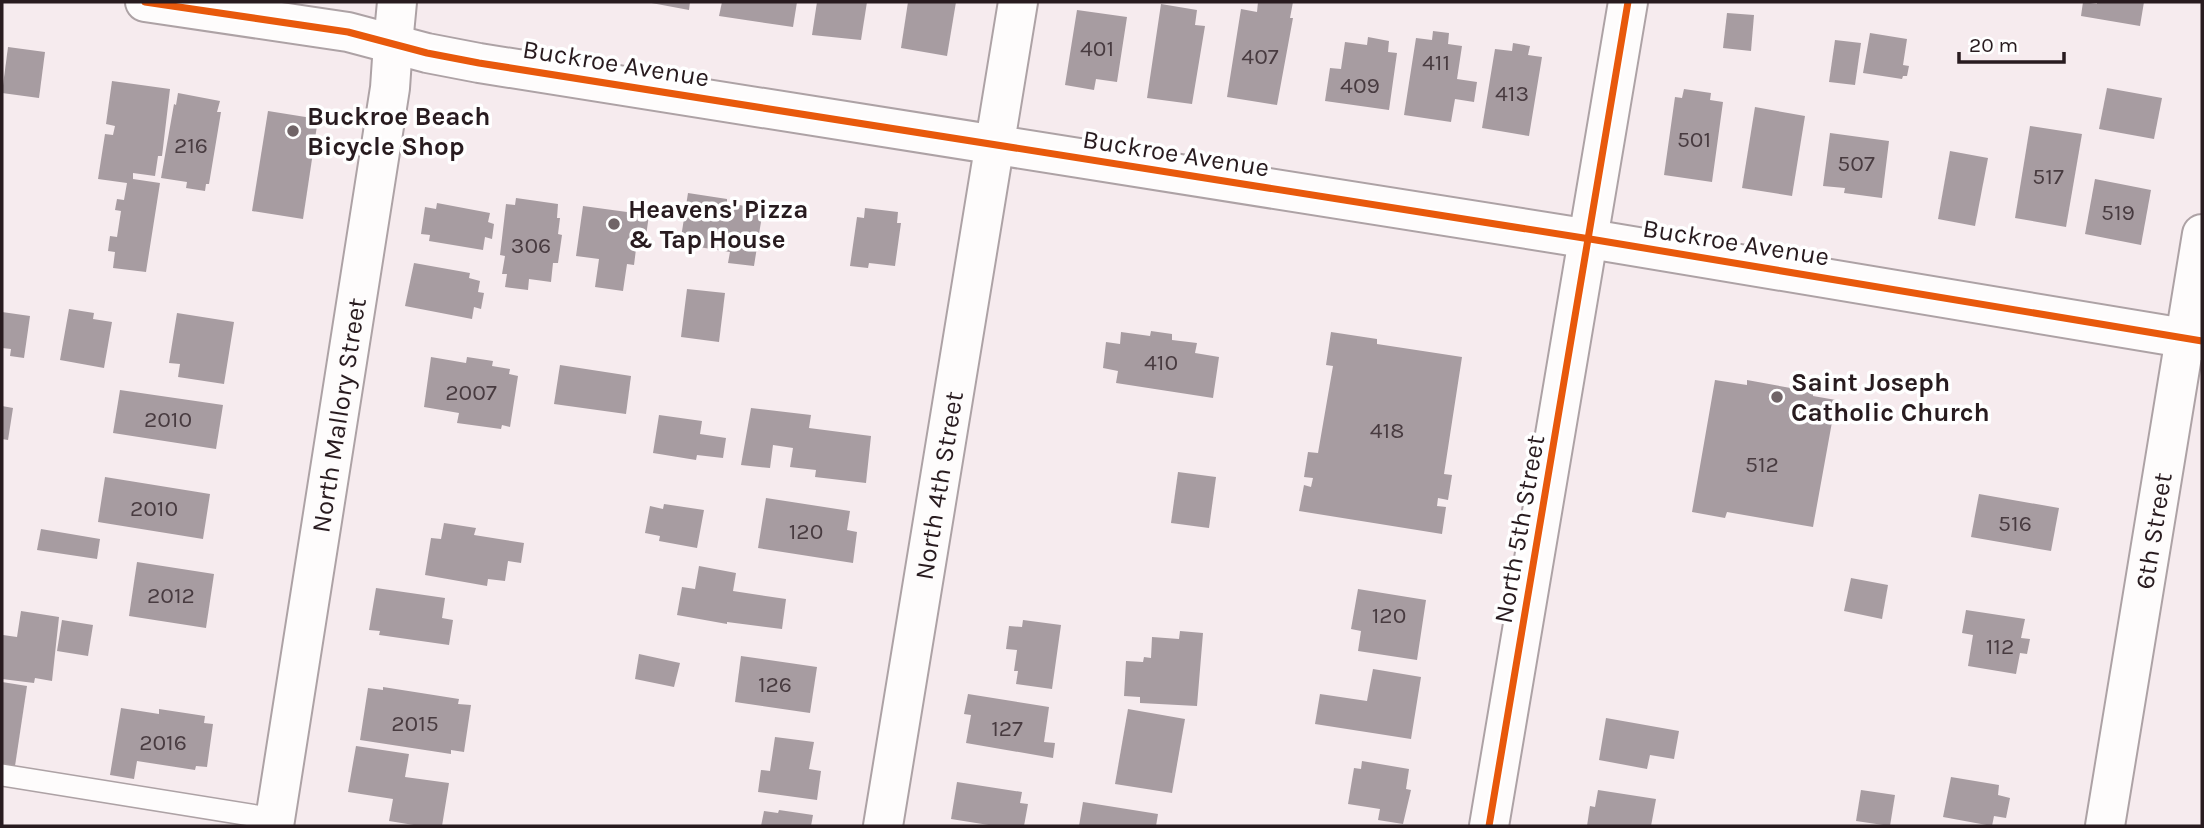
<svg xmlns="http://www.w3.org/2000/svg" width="2204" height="828" font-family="Karla,sans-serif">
<rect width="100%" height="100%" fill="#f6ebee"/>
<g fill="#a79ca1">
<polygon points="646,2 690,2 689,10"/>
<polygon points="722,2 797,2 793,27 719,16"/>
<polygon points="817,2 867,2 861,40 812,35"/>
<polygon points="908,2 956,2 947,56 901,48"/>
<polygon points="1258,2 1293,2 1290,18 1293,18 1277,105 1227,97 1241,9 1257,12"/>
<polygon points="2083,2 2097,4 2097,2 2144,2 2140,26 2081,16"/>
<polygon points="1161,4 1197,10 1195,25 1205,26 1192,104 1147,98"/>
<polygon points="1077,10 1127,17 1117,82 1096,79 1094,90 1065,85"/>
<polygon points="1727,13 1754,15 1751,51 1723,48"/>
<polygon points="1433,31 1449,33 1448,44 1462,46 1457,79 1477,82 1474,102 1455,99 1451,122 1404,115 1416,38 1432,40"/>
<polygon points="1870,33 1907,39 1903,65 1909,66 1907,76 1903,76 1902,79 1863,73"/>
<polygon points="1368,37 1389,41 1388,52 1397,53 1389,110 1325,101 1330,68 1341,69 1345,42 1367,45"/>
<polygon points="1835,40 1861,43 1855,85 1829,82"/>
<polygon points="1513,43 1530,46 1528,55 1542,57 1529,136 1482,128 1495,49 1512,51"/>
<polygon points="8,47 45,52 39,98 2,93"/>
<polygon points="112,81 170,89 162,156 158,156 155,176 133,173 133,179 160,183 146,272 113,268 115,252 108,251 110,236 117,237 121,211 115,210 117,199 124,200 127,183 98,179 105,134 113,135 115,126 106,124"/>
<polygon points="2107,88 2162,98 2154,139 2099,129"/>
<polygon points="1684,89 1711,93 1710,100 1723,102 1712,182 1664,175 1675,97 1682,98"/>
<polygon points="178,93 220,101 217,112 221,112 209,184 206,184 205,191 186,188 187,182 161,178 174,104 176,105"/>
<polygon points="1755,107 1805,116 1792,196 1742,188"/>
<polygon points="268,111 318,119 303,219 252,211"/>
<polygon points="2030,126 2082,134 2066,227 2015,218"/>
<polygon points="1830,133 1889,141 1882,198 1844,193 1845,188 1823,186"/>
<polygon points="1950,151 1988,158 1975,226 1938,219"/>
<polygon points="2095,179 2151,190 2141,245 2085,234"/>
<polygon points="688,193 727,199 727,203 763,209 754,266 728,263 730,252 680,244"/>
<polygon points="516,198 558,204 557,218 560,218 558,234 562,235 558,263 553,263 551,282 529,279 528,290 505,287 507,274 502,274 505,256 500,255 506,204 515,205"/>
<polygon points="437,203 490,213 488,222 494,224 492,239 485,237 483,250 429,241 430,235 421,234 425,207 436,209"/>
<polygon points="583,206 649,215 644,250 636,249 634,265 627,264 623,291 595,287 599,259 576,256"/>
<polygon points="865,208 898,212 897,223 901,223 895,266 869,263 868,268 850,266 857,217 864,218"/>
<polygon points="414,263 470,273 469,278 480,281 478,292 484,293 481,309 474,307 472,319 405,306"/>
<polygon points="687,289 725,293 719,342 681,337"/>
<polygon points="69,309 94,313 93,319 112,322 104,368 60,360"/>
<polygon points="2,312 30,316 24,358 10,356 11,349 2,348"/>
<polygon points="177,313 234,322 224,384 178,377 180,364 169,363"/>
<polygon points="1151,331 1172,334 1172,340 1197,343 1195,353 1219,357 1213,398 1116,383 1118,371 1103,368 1106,342 1120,344 1121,332 1150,336"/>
<polygon points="1331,332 1377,339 1377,344 1462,357 1444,474 1452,475 1448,500 1438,498 1437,506 1446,507 1442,534 1299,511 1304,485 1311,487 1313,478 1304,477 1308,452 1318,453 1333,366 1326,365"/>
<polygon points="431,357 466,363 467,357 493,361 492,366 510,369 509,374 518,376 510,427 502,425 501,429 457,423 459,413 424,407"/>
<polygon points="560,365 631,376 626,414 554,404"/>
<polygon points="1715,380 1747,385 1747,380 1813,392 1813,396 1836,400 1813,527 1727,512 1725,518 1692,512"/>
<polygon points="120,390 223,405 216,449 113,433"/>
<polygon points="2,406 13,408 8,440 2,439"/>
<polygon points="751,408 811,415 809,428 871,436 866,483 815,477 816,470 790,467 793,448 773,445 770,468 741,465"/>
<polygon points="659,415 702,421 700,434 726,438 723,458 697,455 696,460 653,453"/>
<polygon points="1178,472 1216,477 1209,528 1171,523"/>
<polygon points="105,477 210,494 203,539 98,522"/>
<polygon points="1979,494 2059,508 2051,551 1971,537"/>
<polygon points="766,498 850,511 847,530 857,532 853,563 758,548"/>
<polygon points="664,504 704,510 697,548 659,541 660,536 645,533 650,506 663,509"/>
<polygon points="444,523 476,528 474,535 524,543 521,563 508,561 505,581 488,579 487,586 425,575 431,538 441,539"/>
<polygon points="41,529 100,539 97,559 37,550"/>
<polygon points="137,562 214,574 206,628 129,616"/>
<polygon points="699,566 736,573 733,591 786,599 782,629 727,622 727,624 677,615 682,587 695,589"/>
<polygon points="1851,578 1888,585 1882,619 1844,611"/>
<polygon points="376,588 445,598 442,618 453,620 449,645 379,635 380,631 369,630"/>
<polygon points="1358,589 1426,600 1417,660 1358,651 1361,631 1351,629"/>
<polygon points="1966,610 2025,619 2021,638 2030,639 2027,654 2020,653 2016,674 1968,666 1973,635 1962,633"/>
<polygon points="21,611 59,617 52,681 35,678 34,683 2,679 3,635 17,637"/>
<polygon points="62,620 93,625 88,656 57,651"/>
<polygon points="1023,620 1061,625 1052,689 1016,684 1018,671 1014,671 1017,650 1006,649 1009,626 1022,627"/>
<polygon points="1180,631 1203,633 1197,706 1140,703 1140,697 1124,696 1126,661 1143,662 1144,657 1151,658 1152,637 1179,639"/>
<polygon points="639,654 680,663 674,687 635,679"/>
<polygon points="741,656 817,667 810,713 735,702"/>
<polygon points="1373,669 1421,677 1411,739 1315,724 1320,694 1367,701"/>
<polygon points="2,682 27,686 15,766 2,764"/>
<polygon points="383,687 459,699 458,704 471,705 464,752 451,750 451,754 360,740 368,688 383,690"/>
<polygon points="968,694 1049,707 1044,742 1055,743 1053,758 966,743 971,715 964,714"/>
<polygon points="121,708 159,714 159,709 205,716 204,723 213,724 207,767 196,766 195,770 137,761 134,779 110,775"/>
<polygon points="1128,709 1185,719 1172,793 1115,784"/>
<polygon points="1606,718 1679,731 1674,759 1650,755 1647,769 1599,760"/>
<polygon points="775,737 814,742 809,769 821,771 817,800 758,792 761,770 770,771"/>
<polygon points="356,746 409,754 405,777 449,783 442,826 420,826 389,821 393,799 348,792"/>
<polygon points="1362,761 1409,769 1406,789 1411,790 1403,824 1378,820 1380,809 1348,804 1354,768 1361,769"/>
<polygon points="1951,777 1999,785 1998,795 2010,798 2006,818 1994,816 1992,826 1943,817"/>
<polygon points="957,782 1022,792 1020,803 1028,804 1024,826 995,826 951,819"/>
<polygon points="1598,790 1656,799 1651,826 1587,826 1590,806 1595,807"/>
<polygon points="1861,790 1895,795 1890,826 1856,821"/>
<polygon points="1083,802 1158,814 1156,826 1079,826"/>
<polygon points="779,810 813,815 811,826 761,826 764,811 778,813"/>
</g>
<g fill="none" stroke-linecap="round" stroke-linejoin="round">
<g stroke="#ada2a5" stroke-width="24">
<polyline id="lane" points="2,775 275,819"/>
</g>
<g stroke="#ada2a5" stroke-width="42">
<g id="street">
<path id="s1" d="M 274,826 L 390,88 L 393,44"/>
<path id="s2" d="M 883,826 L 1018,2"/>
<polyline points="1489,826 1628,2"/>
<path id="s3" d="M 2105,826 L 2202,234"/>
</g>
</g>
<g stroke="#ada2a5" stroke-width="42">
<g id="secondary">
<polyline points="145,2 348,32 427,53 479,63 1590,239 2202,341"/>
<polyline points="393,44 397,2"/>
</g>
</g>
<use href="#lane" stroke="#fefcfc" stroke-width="21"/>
<use href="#street" stroke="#fefcfc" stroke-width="38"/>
<use href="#secondary" stroke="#fefcfc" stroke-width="38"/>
<g stroke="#fff" stroke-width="11">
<g id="cycleway">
<polyline points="145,2 348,32 427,53 479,63 1590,239 2202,341"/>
<polyline points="1489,826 1628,2"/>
</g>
</g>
<use href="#cycleway" stroke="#e8590c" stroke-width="7"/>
</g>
<g fill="#706467" stroke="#fff" stroke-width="2.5">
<circle cx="293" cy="131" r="7"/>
<circle cx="614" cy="224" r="7"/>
<circle cx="1777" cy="397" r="7"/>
</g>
<g text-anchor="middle" stroke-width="7" stroke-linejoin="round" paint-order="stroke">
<g font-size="23" fill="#483b40">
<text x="1097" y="56">401</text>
<text x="1260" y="64">407</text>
<text x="1436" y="70">411</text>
<text x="1360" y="93">409</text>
<text x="1512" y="101">413</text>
<text x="1694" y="147">501</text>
<text x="191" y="153">216</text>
<text x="1856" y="171">507</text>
<text x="2048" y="184">517</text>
<text x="2118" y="220">519</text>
<text x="531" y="253">306</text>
<text x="1161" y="370">410</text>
<text x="471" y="400">2007</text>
<text x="168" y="427">2010</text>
<text x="1387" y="438">418</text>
<text x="1762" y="472">512</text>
<text x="154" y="516">2010</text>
<text x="2015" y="531">516</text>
<text x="806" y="539">120</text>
<text x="171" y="603">2012</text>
<text x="1389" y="623">120</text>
<text x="2000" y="654">112</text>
<text x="775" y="692">126</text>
<text x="415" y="731">2015</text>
<text x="1007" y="736">127</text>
<text x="163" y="750">2016</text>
</g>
<g font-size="26" fill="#281b1f" stroke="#fff">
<text transform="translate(616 63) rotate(9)" y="9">Buckroe Avenue</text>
<text transform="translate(1176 153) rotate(9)" y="9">Buckroe Avenue</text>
<text transform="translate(1736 242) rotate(9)" y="9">Buckroe Avenue</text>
<text dy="9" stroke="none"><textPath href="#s1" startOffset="416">North Mallory Street</textPath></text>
<text dy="9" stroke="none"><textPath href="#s2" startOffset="345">North 4th Street</textPath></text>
<text transform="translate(1519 529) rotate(-80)" y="9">North 5th Street</text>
<text dy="9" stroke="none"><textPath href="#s3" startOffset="299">6th Street</textPath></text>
</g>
<g font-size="26" font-weight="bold" fill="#281b1f" stroke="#fff" text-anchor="start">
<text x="307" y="125">Buckroe Beach<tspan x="307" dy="30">Bicycle Shop</tspan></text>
<text x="628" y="218">Heavens' Pizza<tspan x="628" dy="30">&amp; Tap House</tspan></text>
<text x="1791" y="391">Saint Joseph<tspan x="1791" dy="30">Catholic Church</tspan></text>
</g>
</g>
<rect width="2204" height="828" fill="none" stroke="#281b1f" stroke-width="7"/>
<path d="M1959 52v10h105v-10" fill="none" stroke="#281b1f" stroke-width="3.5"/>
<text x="1969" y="52" font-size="21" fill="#281b1f" stroke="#ffffff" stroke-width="5" paint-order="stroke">20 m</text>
</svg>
